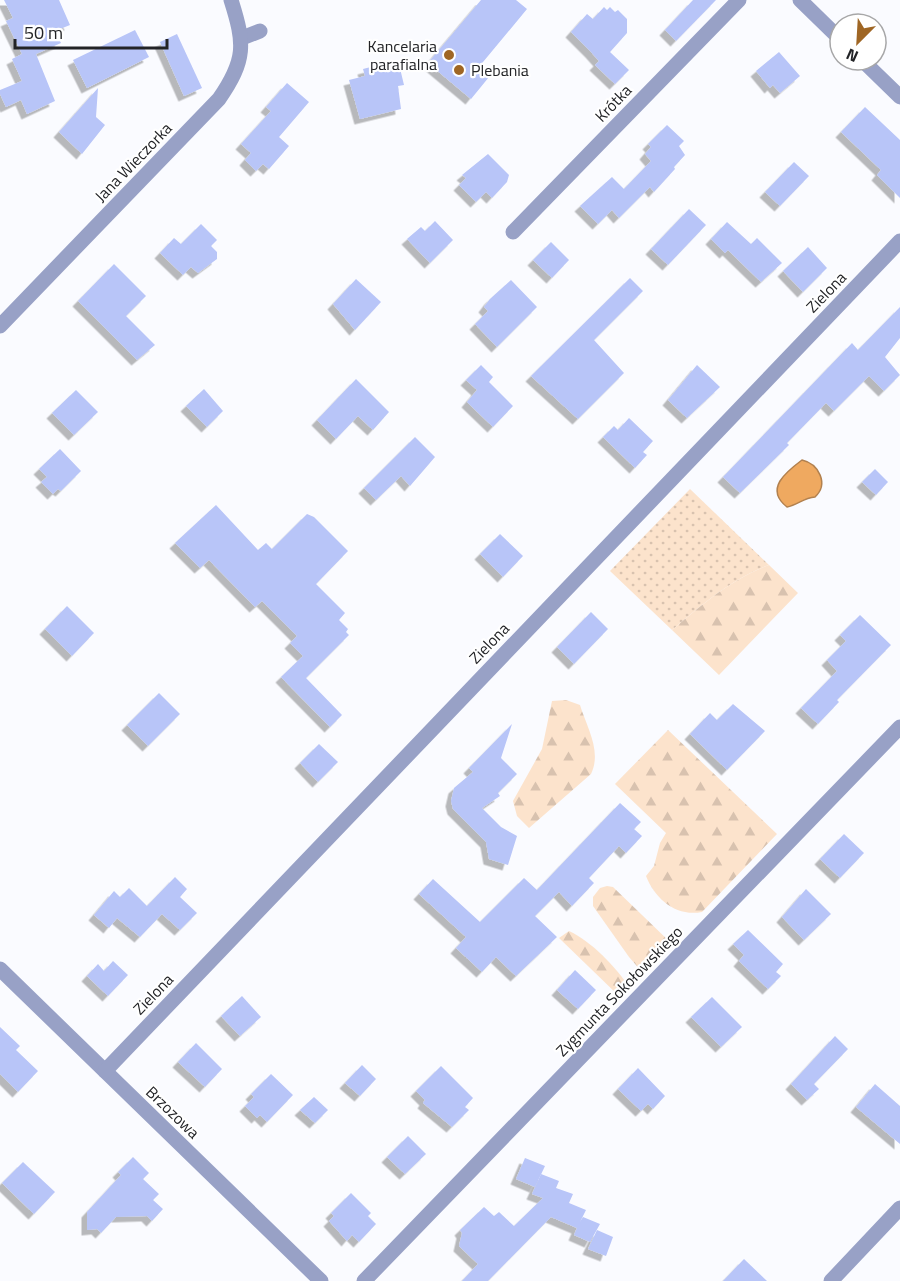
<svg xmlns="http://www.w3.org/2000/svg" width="900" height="1281" font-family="'Titillium Web',sans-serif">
<defs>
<pattern id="grass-dots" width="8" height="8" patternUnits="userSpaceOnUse" patternTransform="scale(1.5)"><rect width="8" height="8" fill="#fce3cc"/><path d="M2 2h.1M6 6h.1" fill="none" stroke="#d8c2af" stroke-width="1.8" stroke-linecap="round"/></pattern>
<pattern id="forest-firs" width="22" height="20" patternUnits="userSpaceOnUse" patternTransform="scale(1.5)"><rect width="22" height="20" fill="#fce3cc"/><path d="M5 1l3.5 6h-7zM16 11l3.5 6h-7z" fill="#d8c2af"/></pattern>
<filter id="shadow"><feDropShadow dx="-5.5" dy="5.5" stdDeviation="0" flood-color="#0004"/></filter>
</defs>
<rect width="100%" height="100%" fill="#fafbff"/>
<path fill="url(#grass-dots)" d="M 690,489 L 769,565 C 731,579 703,604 672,630 L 610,571 Z"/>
<g fill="url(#forest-firs)">
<path d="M 769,565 L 798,593 L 719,675 L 672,630 C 703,604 731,579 769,565 Z"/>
<path d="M 566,700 L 580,705 C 587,728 602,751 591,774 L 529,828 L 517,816 L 513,801 L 542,749 L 552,701 Z"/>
<path d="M 668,730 L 777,834 L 702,912 C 676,917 655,899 646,876 L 654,866 L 660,843 L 666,833 L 615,784 Z"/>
<polygon points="607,886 613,887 671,943 643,973 629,957 593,906 593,897 600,888"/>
<path d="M 569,931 C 591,941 616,967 629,987 L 620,997 L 559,938 Z"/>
</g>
<path fill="#efa960" stroke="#b2814f" stroke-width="1.5" d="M 802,460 C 819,464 829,484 815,497 C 803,498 798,505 787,507 C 764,489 786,472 802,460 Z"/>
<g fill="#b8c5f8" filter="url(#shadow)">
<polygon points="4,0 59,0 70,25 55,31 61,43 36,54 55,101 27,114 21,100 6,107 0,94 0,90 22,81 12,59 22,54 6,21 13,18"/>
<polygon points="481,0 516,0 527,9 478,68 489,77 471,99 428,63"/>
<polygon points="693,0 716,0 676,41 665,30"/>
<polygon points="604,7 607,10 610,7 615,12 618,10 627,19 627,33 610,52 629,70 615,84 595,65 599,61 591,52 571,32 587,14 593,19"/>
<polygon points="135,30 149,57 87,88 73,60"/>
<polygon points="177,34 202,88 184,96 160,42"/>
<polygon points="779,52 800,76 780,93 773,85 770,88 756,71"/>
<polygon points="398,60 404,85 398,86 401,109 360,119 349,80 365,76 363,69"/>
<polygon points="287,83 309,102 279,137 289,146 269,169 263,164 256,171 245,160 251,153 241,144 271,111 266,107"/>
<polygon points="98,88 96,117 105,125 82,154 59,132"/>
<polygon points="865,107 900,140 900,198 877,175 881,170 841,132"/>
<polygon points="667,125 684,141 679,146 685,155 674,167 675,169 654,192 650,187 619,218 612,210 598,224 580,206 612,177 624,189 651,161 645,154 651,147 648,144"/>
<polygon points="488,154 509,175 507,182 492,198 486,192 476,202 459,185 466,178 462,175"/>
<polygon points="794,162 809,176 780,206 765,192"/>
<polygon points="689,209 706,225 668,265 651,249"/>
<polygon points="435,221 453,240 430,263 407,239 421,227 425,231"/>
<polygon points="727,222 751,244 757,238 782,263 761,282 728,250 725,253 711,239"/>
<polygon points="201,224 217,240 211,246 217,252 217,259 198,273 191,267 183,275 160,253 174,238 181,244"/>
<polygon points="551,242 569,260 552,278 533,260"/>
<polygon points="808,247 827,268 803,292 783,271"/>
<polygon points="114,264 146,296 126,316 155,345 137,360 78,301"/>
<polygon points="630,278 643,291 594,340 624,373 578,419 531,376"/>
<polygon points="356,279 381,302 355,330 333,304"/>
<polygon points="511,280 537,307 497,347 475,324 488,311 484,307 490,299"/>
<polygon points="900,307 900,338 885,357 900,375 884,391 869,376 834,411 826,403 787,443 789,445 740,493 723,477 852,343 858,350"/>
<polygon points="481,365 493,377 489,382 513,406 493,427 467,402 477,390 466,380"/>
<polygon points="697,365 720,387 687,418 668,400"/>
<polygon points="356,379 389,412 373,430 358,416 336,439 317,420"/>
<polygon points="204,389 223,411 207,427 186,406"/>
<polygon points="76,390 98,412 74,435 52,413"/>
<polygon points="629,418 653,441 643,452 647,455 635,468 603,437 614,426 618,430"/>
<polygon points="415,437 435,457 410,486 401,476 376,500 364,488"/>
<polygon points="60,449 81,471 61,491 58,489 53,494 41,482 47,477 39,469"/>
<polygon points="875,469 888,482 876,495 862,482"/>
<polygon points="216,505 258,550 266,543 272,549 307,514 314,517 348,551 316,584 345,613 339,620 348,629 346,632 349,635 306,678 342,715 330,727 281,677 303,656 290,643 297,636 262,601 255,607 209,560 200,568 175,543"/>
<polygon points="500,534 523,556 503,577 480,554"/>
<polygon points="67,606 94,633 72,656 45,629"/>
<polygon points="591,612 608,629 574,664 557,647"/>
<polygon points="860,615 891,645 837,700 839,702 818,724 801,708 837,671 827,660 846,641 840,635"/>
<polygon points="159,693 180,714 148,746 127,725"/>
<polygon points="733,704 765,731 727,770 690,734 710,713 717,720"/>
<polygon points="512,724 501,758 517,774 498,793 500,796 482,808 501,827 517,836 508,865 489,859 486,842 453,809 451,801 454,788 473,772 469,768"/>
<polygon points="319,744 338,762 318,782 300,763"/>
<polygon points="620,803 641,822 634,829 642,836 626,853 619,846 589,878 594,883 572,906 559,892 535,916 557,937 516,976 496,957 482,972 456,948 466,937 419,894 433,879 480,922 524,878 537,890"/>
<polygon points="844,834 864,853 840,878 820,859"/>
<polygon points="175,877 187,889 180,897 197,913 180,930 162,914 140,937 117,918 109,928 94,915 114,891 120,897 129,888 147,906"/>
<polygon points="806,889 831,914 804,940 782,917"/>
<polygon points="748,930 783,964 776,972 781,976 768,989 739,961 744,955 733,944"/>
<polygon points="113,961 128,975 108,996 87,976 98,964 104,971"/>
<polygon points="575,970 596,990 578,1009 557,990"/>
<polygon points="242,996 261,1017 240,1036 221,1016"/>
<polygon points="712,997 742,1027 721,1047 691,1017"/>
<polygon points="0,1027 20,1046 16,1050 38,1071 18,1092 0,1074"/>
<polygon points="835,1036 848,1049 814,1084 819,1089 807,1100 791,1084"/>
<polygon points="196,1043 222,1069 205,1087 178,1062"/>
<polygon points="362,1065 376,1079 360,1096 345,1083"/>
<polygon points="441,1066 473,1098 465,1107 469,1110 452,1127 423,1103 425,1100 416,1091"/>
<polygon points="638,1068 665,1096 653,1109 648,1104 641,1111 618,1089"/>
<polygon points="271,1074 293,1095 267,1122 260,1115 257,1118 245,1106 254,1097 251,1094"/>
<polygon points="875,1084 900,1106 900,1144 856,1107"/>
<polygon points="314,1097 328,1110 315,1123 300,1110"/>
<polygon points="408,1136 426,1154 405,1174 387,1157"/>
<polygon points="133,1157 149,1173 143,1179 159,1194 153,1200 163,1209 152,1221 147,1216 116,1217 101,1233 97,1229 87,1230 87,1212 121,1175 118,1172"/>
<polygon points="525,1158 545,1166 535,1187 516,1179"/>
<polygon points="23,1162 55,1192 34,1214 2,1183"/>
<polygon points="541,1174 559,1181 556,1188 573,1194 569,1203 586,1210 580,1222 583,1217 600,1224 590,1242 574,1235 577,1228 551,1217 488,1281 462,1281 478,1264 459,1246 462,1233 460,1230 484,1207 494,1216 499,1212 514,1226 543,1198 532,1194"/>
<polygon points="351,1193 371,1213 368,1216 376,1224 359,1242 352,1235 347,1241 329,1221 334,1216 331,1213"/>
<polygon points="597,1230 613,1237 606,1256 588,1249"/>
<polygon points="744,1259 767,1281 723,1281"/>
</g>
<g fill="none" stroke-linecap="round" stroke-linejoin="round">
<g stroke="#98a1c6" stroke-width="15">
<polyline points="800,0 840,39"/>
<polyline points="242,38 260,31"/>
<polyline points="862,60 900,97"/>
<polyline points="513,232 739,0"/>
<path d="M 0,326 L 219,99 C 246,60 245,44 231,0"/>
<polyline points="0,969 321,1281"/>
<polyline points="105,1071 900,241"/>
<polyline points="364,1281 900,727"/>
<polyline points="831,1281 900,1208"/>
</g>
</g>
<g fill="#9f6624" stroke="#fff" stroke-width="2">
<circle cx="449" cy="55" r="6"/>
<circle cx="459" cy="70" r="6"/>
</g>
<g text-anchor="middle" stroke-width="4.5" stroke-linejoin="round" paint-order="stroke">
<g font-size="16" fill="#222326" stroke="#fff" text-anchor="end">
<text x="437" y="52">Kancelaria<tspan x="437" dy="18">parafialna</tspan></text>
<text x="471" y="76" text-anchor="start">Plebania</text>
</g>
<g font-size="16" fill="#222326" stroke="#fff">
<text transform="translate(613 103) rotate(-46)" y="6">Krótka</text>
<text transform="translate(133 162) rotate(-46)" y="6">Jana Wieczorka</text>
<text transform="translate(826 292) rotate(-46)" y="6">Zielona</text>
<text transform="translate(489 643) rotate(-46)" y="6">Zielona</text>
<text transform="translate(619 991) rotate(-46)" y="6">Zygmunta Sokołowskiego</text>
<text transform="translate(153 994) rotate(-46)" y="6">Zielona</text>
<text transform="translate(173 1112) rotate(44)" y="6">Brzozowa</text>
</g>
</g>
<g transform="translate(858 42) rotate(204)"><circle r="28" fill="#ffffff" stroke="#a7a7a8" stroke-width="1.5"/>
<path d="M0-4.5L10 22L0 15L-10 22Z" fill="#9f6624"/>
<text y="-9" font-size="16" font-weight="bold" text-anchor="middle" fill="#222326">N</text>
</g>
<path d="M15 39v9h152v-9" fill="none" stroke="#222326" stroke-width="3"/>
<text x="24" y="39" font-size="18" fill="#222326" stroke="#ffffff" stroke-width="4.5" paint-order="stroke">50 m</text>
</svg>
